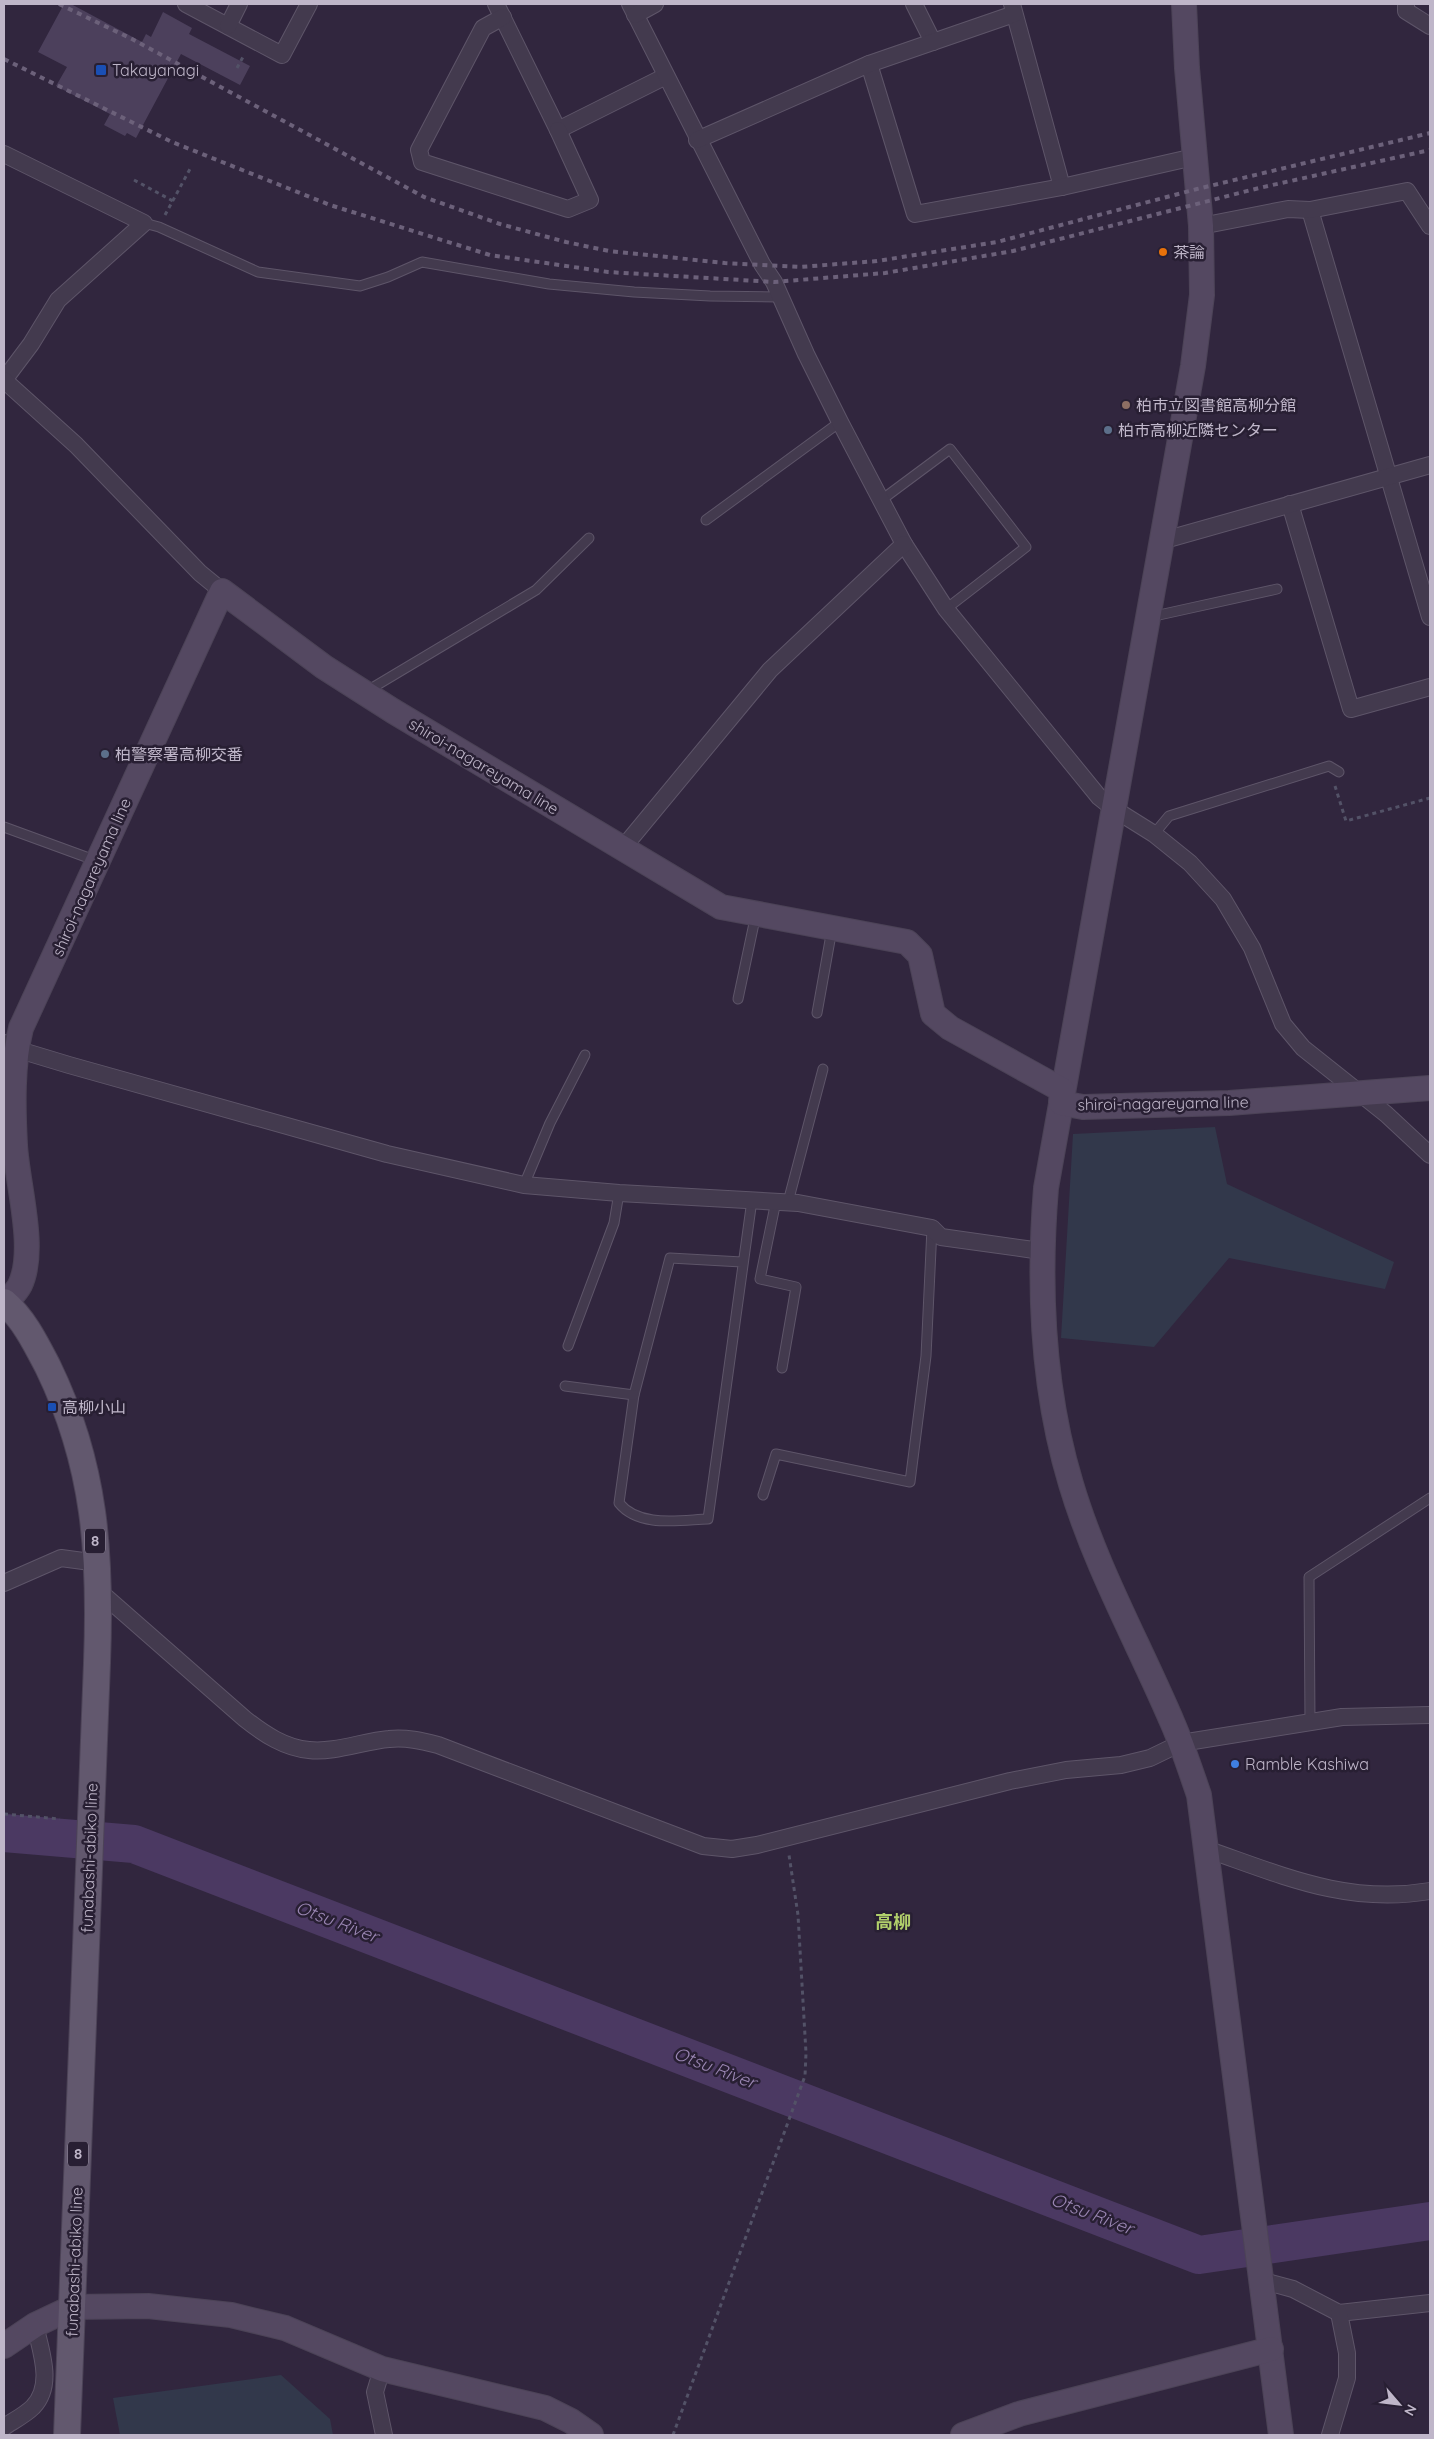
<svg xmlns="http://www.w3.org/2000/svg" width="1434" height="2439" font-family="Quicksand,'Noto Sans JP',sans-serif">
<rect width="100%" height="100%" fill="#31263e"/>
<g fill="#32384b">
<polygon points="1215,1127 1227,1184 1394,1262 1385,1289 1229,1258 1154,1347 1061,1338 1073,1134"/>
<polygon points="281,2375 330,2419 333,2435 120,2435 113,2398"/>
</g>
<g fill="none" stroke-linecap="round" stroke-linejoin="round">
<polyline stroke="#4b3962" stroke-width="38" points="4,1833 134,1844 1199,2255 1430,2221"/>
</g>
<polygon fill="#4c405c" points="64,4 71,4 142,42 146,34 151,37 163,12 192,28 189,34 250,66 240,85 181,54 136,138 127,133 125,136 104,125 110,114 56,86 67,67 38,52"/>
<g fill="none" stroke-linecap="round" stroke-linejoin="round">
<g stroke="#5e5569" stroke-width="11">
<g id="lane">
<polyline points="144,223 159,227 258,272 360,286 388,277 422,262 549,284 634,292 710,296 779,297"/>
<polyline points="880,501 950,449 1026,547 946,609"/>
<polyline points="706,520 840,422"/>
<polyline points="1150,617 1277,589"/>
<polyline points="367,691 536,590 589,538"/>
<polyline points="4,827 97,861"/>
<polyline points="1154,834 1169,816 1329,766 1339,772"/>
<polyline points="738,999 756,914"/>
<polyline points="817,1013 832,929"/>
<polyline points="524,1185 550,1123 585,1055"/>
<polyline points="776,1201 760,1279 796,1287 782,1368"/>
<polyline points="788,1202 823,1069"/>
<path d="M 742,1262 L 670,1258 L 634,1395 L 619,1503 C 639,1528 680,1520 708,1519 L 752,1200"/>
<polyline points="568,1346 614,1223 619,1193"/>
<polyline points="565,1386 634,1395"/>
<polyline points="763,1495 776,1454 910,1482 926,1356 932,1228"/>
<polyline points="1310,1722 1309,1577 1430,1498"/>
</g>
</g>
<g stroke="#5e5569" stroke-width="18">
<g id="street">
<polyline points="186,4 282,55 309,4"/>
<polyline points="496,4 558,130 666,76"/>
<polyline points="630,4 762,264 774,282 806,354 840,422 904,544 946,609 1099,797 1114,809 1154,834 1190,863 1223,899 1252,948 1283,1024 1303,1048 1386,1114 1430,1155"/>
<polyline points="914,4 933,42"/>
<polyline points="1012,4 1062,187"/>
<polyline points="1406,4 1406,11 1430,26"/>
<polyline points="635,15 655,4"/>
<polyline points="503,17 483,28 419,150 422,162 568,209 590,200 558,130"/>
<polyline points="228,26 239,4"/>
<polyline points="869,64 915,214 1062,187 1194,157"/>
<polyline points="697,140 869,64 1014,14"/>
<polyline points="4,154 144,223 58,300 31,344 4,380"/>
<polyline points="1310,210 1430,617"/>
<polyline points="1201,226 1288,209 1310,210 1407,191 1430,226"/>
<polyline points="4,380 76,445 200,573 222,591"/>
<polyline points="1290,504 1351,709 1430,687"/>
<polyline points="1161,541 1430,465"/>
<polyline points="622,849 770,670 904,544"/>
<polyline points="4,1043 16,1049 69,1065 387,1154 524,1185 619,1193 798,1203 932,1228 941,1237 1041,1251"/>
<polyline points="4,1583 61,1558 98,1563"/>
<path d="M 99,1591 L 245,1719 C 264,1734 285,1748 309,1750 C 334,1753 364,1741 389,1739 C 406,1737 422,1741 438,1745 L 703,1846 L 732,1849 L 757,1845 L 1010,1781 L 1066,1770 L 1121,1765 L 1150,1758 L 1181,1743 L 1342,1717 L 1430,1715"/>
<path d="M 1206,1849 C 1284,1876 1347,1905 1430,1891"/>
<polyline points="1260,2280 1293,2289 1339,2313 1430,2303"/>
<polyline points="382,2369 375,2392 384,2435"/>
<path d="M 4,2427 C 13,2421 25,2415 33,2407 C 54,2385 41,2352 35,2325"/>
<polyline points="1330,2435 1347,2378 1347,2353 1339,2313"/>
</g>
</g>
<g stroke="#4c4357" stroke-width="26">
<g id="secondary">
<path d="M 1184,4 L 1187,68 L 1201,226 L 1202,295 L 1193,366 L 1046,1188 C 1038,1287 1042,1388 1071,1484 C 1096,1568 1139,1644 1173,1724 C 1183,1747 1191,1772 1199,1795 L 1281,2435"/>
<path d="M 6,1303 C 10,1298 17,1291 20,1285 C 37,1249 17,1184 15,1145 C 13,1107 12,1064 21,1028 L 222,591 L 324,667 L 393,711 L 721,907 L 907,942 L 920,955 L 933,1014 L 950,1028 L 1062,1090 L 1061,1103 L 1083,1107 L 1229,1103 L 1430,1088"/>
<polyline points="4,2346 35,2325 73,2307 148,2306 231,2315 285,2328 382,2369 545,2408 571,2421 591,2435"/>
<polyline points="963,2435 1019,2414 1271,2349"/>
</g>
</g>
<g stroke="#4c4357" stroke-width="28">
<path id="primary" d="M 4,1302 C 24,1319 36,1344 48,1367 C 96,1466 101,1555 97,1663 L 67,2435"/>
</g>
<g stroke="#535267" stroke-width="3" stroke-dasharray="4 4" stroke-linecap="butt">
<polyline points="237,68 244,55"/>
<polyline points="134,180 173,201"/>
<polyline points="165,215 190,169"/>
<polyline points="1335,786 1346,821 1430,798"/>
<polyline points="4,1814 60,1819"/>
<polyline points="673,2435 805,2076 806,2053 798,1915 789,1855"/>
</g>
<use href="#lane" stroke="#433a4e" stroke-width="9"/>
<use href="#street" stroke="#433a4e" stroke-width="16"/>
<use href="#secondary" stroke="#544861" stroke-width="24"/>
<use href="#primary" stroke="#62586e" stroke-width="26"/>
<g stroke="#6c617a" stroke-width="4" stroke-dasharray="5 5" stroke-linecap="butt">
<polyline points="59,4 132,39 424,197 500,224 566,242 609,251 725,263 800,267 877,261 997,242 1197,189 1430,133"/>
<polyline points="4,59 172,142 330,205 490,255 608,272 774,282 885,273 1013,251 1259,188 1430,150"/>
</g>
</g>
<g fill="#1a4fb4" stroke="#281f33" stroke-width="2">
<rect x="95" y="64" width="12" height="12" rx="2.5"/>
<rect x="47" y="1402" width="10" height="10" rx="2.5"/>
</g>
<circle fill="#e8710a" stroke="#281f33" stroke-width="2" cx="1163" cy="252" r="5"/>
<circle fill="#8d6e63" stroke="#281f33" stroke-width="2" cx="1126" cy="405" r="5"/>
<g fill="#5c6f8a" stroke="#281f33" stroke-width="2">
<circle cx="1108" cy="430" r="5"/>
<circle cx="105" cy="754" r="5"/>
</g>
<circle fill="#3f7fe0" stroke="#281f33" stroke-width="2" cx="1235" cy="1764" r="5"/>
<g text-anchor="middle" stroke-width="5" stroke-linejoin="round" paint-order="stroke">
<g fill="#281f33" stroke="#92899c" stroke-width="1">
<rect x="85" y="1528.5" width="20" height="25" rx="4"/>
<rect x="68" y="2141.5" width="20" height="25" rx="4"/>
</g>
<g font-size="15" font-weight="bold" fill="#bfb6c9">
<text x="95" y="1546">8</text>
<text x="78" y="2159">8</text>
</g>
<g font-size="16" fill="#bfb6c9" stroke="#281f33" text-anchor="start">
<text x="112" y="76">Takayanagi</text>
<text x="1173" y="258">茶論</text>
<text x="1136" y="411">柏市立図書館高柳分館</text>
<text x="1118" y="436">柏市高柳近隣センター</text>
<text x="115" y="760">柏警察署高柳交番</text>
<text x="62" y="1413">高柳小山</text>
<text x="1245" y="1770">Ramble Kashiwa</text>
</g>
<g font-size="16" fill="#bfb6c9" stroke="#281f33">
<text transform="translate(484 766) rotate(31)" y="6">shiroi-nagareyama line</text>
<text transform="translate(91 877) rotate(-66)" y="6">shiroi-nagareyama line</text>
<text transform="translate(1163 1103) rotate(-1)" y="6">shiroi-nagareyama line</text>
<text transform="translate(89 1858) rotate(-88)" y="6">funabashi-abiko line</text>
<text transform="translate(74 2262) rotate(-88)" y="6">funabashi-abiko line</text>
</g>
<g font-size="18" font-style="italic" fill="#9a86b3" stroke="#281f33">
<text transform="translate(337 1922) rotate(21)" y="6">Otsu River</text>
<text transform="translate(715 2068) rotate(21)" y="6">Otsu River</text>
<text transform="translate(1092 2214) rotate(21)" y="6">Otsu River</text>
</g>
<g font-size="18" font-weight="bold" fill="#b1cf6b" stroke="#281f33">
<text x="893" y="1928">高柳</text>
</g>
</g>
<rect width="1434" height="2439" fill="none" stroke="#bfb6c9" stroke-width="10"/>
<g transform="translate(1399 2404) rotate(118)" stroke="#281f33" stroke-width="4" paint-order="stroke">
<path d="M0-4L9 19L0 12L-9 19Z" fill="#bfb6c9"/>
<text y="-8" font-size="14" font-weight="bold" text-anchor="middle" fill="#bfb6c9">N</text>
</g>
</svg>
